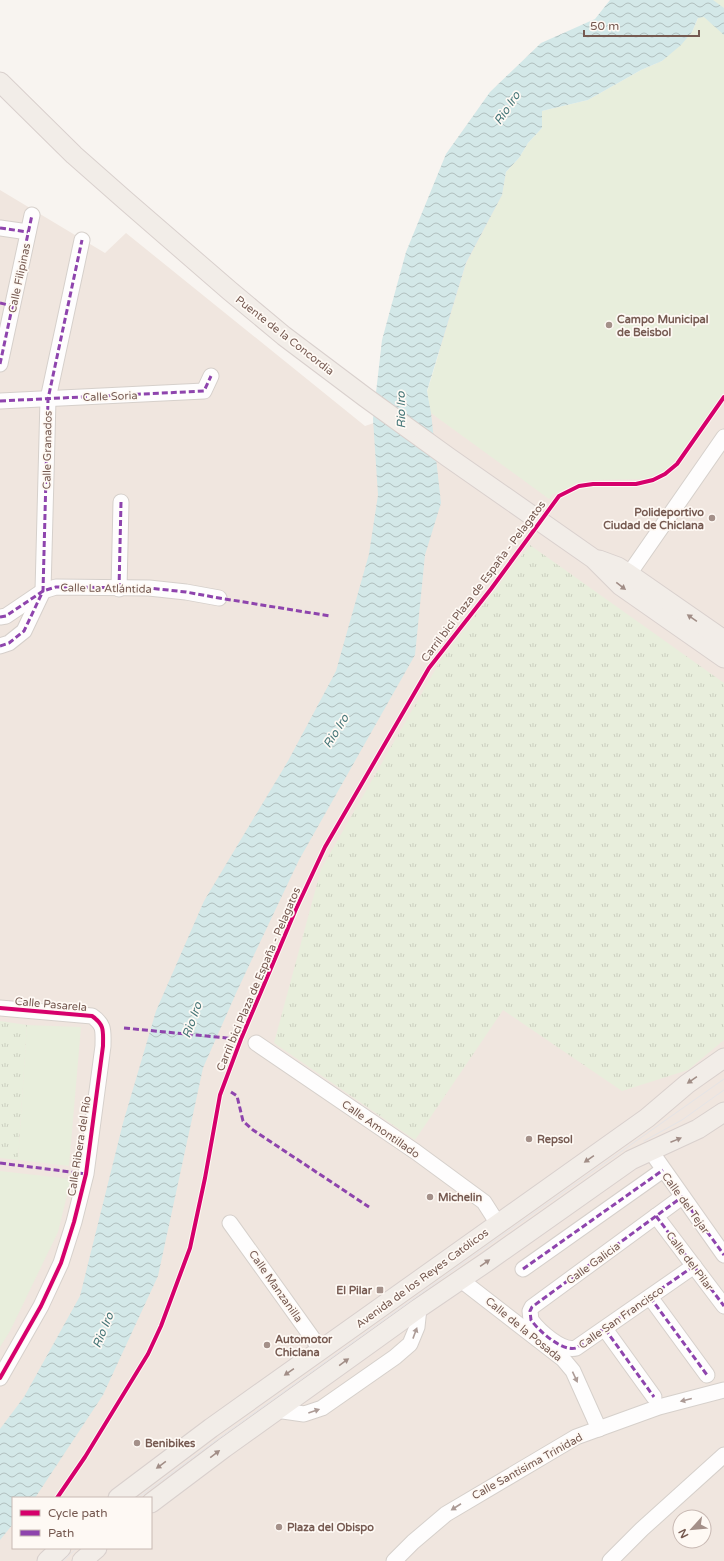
<svg xmlns="http://www.w3.org/2000/svg" width="724" height="1561" font-family="'Varela Round',sans-serif">
<defs>
<pattern id="grass-tufts" width="24" height="20" patternUnits="userSpaceOnUse"><rect width="24" height="20" fill="#e8eedc"/><path d="M3 7l-1-3M5 7V3M7 7l1-3M15 17l-1-3M17 17v-4M19 17l1-3" fill="none" stroke="#cacebf"/></pattern>
<pattern id="water-waves" width="16" height="10" patternUnits="userSpaceOnUse"><rect width="16" height="10" fill="#d3e8e8"/><path d="M0 5q4-4 8 0t8 0" fill="none" stroke="#b0bfbe"/></pattern>
</defs>
<rect width="100%" height="100%" fill="#f8f4f0"/>
<path fill="#f0e6df" fill-rule="evenodd" d="M 505,179 L 724,193 L 724,1561 L 0,1561 L 0,190 L 105,253 L 126,233 L 365,426 L 435,402 L 440,346 L 466,263 ZM 13,1498 L 151,1498 L 151,1548 L 13,1548 ZM 680,1517 L 704,1517 L 704,1541 L 680,1541 Z"/>
<g fill="url(#grass-tufts)">
<polygon points="530,545 724,683 724,1040 688,1070 622,1091 503,1010 415,1140 274,1043 321,869 442,658"/>
<polygon points="0,1021 27,1025 18,1160 0,1158"/>
</g>
<g fill="#e8eedc">
<polygon points="706,0 724,0 724,392 676,460 662,473 644,479 588,480 571,486 556,495 553,493 549,499 431,413 427,392 466,264 502,195 506,172 519,158 528,143 542,128 542,111 588,100 641,70 662,61 692,32"/>
<polygon points="27,1025 81,1027 69,1166 18,1160"/>
<polygon points="0,1171 71,1179 58,1232 10,1331 0,1347"/>
</g>
<polygon fill="url(#water-waves)" points="610,0 713,0 724,8 724,35 704,17 698,18 692,32 681,45 662,61 641,70 588,100 542,111 542,128 528,143 519,158 506,172 502,195 466,263 427,391 431,413 441,503 425,555 415,655 299,860 237,991 203,1068 158,1276 103,1395 35,1498 13,1498 13,1524 0,1540 0,1429 24,1397 80,1296 123,1123 156,1011 204,901 288,761 336,671 369,554 378,495 373,419 382,340 406,252 446,154 490,92 541,43 595,19"/>
<g fill="none" stroke-linecap="round" stroke-linejoin="round">
<g stroke="#d6d0cb" stroke-width="17">
<g id="minor">
<polyline points="0,228 28,232"/>
<polyline points="0,364 32,215"/>
<polyline points="0,401 204,391 211,376"/>
<polyline points="629,574 724,437"/>
<polyline points="119,589 121,502"/>
<polyline points="0,617 6,616 43,591 56,587 149,588 186,592 219,598"/>
<polyline points="0,646 9,643 24,631 43,591 48,399 82,240"/>
<path d="M 0,1008 L 92,1016 C 105,1025 103,1031 103,1046 L 86,1174 L 74,1222 L 61,1263 L 41,1306 L 0,1378"/>
<polyline points="256,1043 416,1152 484,1202 498,1224"/>
<polyline points="650,1150 724,1255"/>
<path d="M 682,1197 L 532,1307 L 530,1311 L 531,1320 C 539,1331 562,1352 576,1348 L 694,1266"/>
<polyline points="656,1216 724,1306"/>
<polyline points="230,1223 321,1350"/>
<polyline points="523,1269 663,1170"/>
<polyline points="461,1280 563,1359 573,1371 599,1429"/>
<polyline points="650,1297 707,1375"/>
<polyline points="605,1329 654,1397"/>
<polyline points="276,1410 304,1414 322,1408 395,1357 410,1344 417,1327 419,1308"/>
<polyline points="394,1561 413,1542 446,1514 576,1437 659,1407 724,1390"/>
<polyline points="610,1561 642,1529 724,1455"/>
</g>
</g>
<g stroke="#d9d0cd" stroke-width="21">
<g id="major">
<polyline points="0,82 74,155 125,200 230,291 284,336 365,397 448,457 594,559 621,586 724,658"/>
<polyline points="599,560 618,567 629,574 724,640"/>
<polyline points="118,1498 211,1428 647,1118 687,1084 724,1058"/>
<polyline points="151,1503 224,1448 419,1308 488,1261 631,1160 698,1129 724,1112"/>
<polyline points="47,1561 61,1548"/>
<polyline points="82,1561 97,1548"/>
</g>
</g>
<use href="#minor" stroke="#fefdfd" stroke-width="15"/>
<use href="#major" stroke="#f2ede8" stroke-width="19"/>
<g stroke="#e5e4e6" stroke-width="1">
<polyline points="644,1141 682,1120 724,1090"/>
<polyline points="138,1498 218,1439 480,1251 724,1079"/>
<polyline points="63,1561 77,1548"/>
</g>
<g stroke="#8e44ad" stroke-width="3" stroke-dasharray="6 3" stroke-linecap="butt">
<polyline points="0,228 28,232"/>
<polyline points="0,303 13,306"/>
<polyline points="0,364 32,215"/>
<polyline points="0,401 204,391 211,376"/>
<polyline points="119,589 121,502"/>
<polyline points="0,617 6,616 43,591 56,587 149,588 186,592 219,598 330,616"/>
<polyline points="0,646 9,643 24,631 43,591 48,399 82,240"/>
<polyline points="124,1028 237,1039"/>
<polyline points="231,1092 237,1096 243,1121 253,1130 369,1207"/>
<polyline points="0,1163 86,1174"/>
<polyline points="656,1216 724,1306"/>
<path d="M 694,1266 L 576,1348 C 562,1352 539,1331 531,1320 L 530,1311 L 532,1307 L 682,1197 L 724,1255"/>
<polyline points="523,1269 663,1170"/>
<polyline points="650,1297 707,1375"/>
<polyline points="605,1329 654,1397"/>
</g>
<g stroke="#fef9f4" stroke-width="6">
<g id="cycleway">
<path d="M 0,1008 L 92,1016 C 105,1025 103,1031 103,1046 L 86,1174 L 74,1222 L 61,1263 L 41,1306 L 0,1378"/>
<polyline points="57,1498 85,1457 148,1354 161,1326 190,1248 205,1178 220,1095 241,1039 296,909 325,847 429,668 491,589 559,496 579,486 593,484 636,484 653,480 665,474 677,464 724,397"/>
</g>
</g>
<use href="#cycleway" stroke="#d6006c" stroke-width="4"/>
</g>
<defs><path id="oneway-solid" d="M-6-.8H1V-3.2L6.5 0L1 3.2V.8H-6Z"/></defs>
<g fill="#a18d86">
<use href="#oneway-solid" transform="translate(621 586) rotate(38)"/>
<use href="#oneway-solid" transform="translate(692 618) rotate(-145)"/>
<use href="#oneway-solid" transform="translate(692 1080) rotate(145)"/>
<use href="#oneway-solid" transform="translate(676 1140) rotate(-22)"/>
<use href="#oneway-solid" transform="translate(589 1159) rotate(145)"/>
<use href="#oneway-solid" transform="translate(485 1263) rotate(-35)"/>
<use href="#oneway-solid" transform="translate(344 1362) rotate(-36)"/>
<use href="#oneway-solid" transform="translate(289 1372) rotate(145)"/>
<use href="#oneway-solid" transform="translate(215 1454) rotate(-37)"/>
<use href="#oneway-solid" transform="translate(161 1465) rotate(144)"/>
</g>
<g fill="#ac9b96">
<use href="#oneway-solid" transform="translate(415 1333) rotate(-70)"/>
<use href="#oneway-solid" transform="translate(575 1377) rotate(65)"/>
<use href="#oneway-solid" transform="translate(686 1400) rotate(166)"/>
<use href="#oneway-solid" transform="translate(314 1411) rotate(-19)"/>
<use href="#oneway-solid" transform="translate(456 1507) rotate(147)"/>
</g>
<g fill="#a49089" stroke="#fef9f4" stroke-width="1.5">
<circle cx="609" cy="325" r="4"/>
<circle cx="712" cy="518" r="4"/>
<circle cx="529" cy="1139" r="4"/>
<circle cx="430" cy="1197" r="4"/>
<rect x="376" y="1286" width="8" height="8" rx="2"/>
<circle cx="267" cy="1345" r="4"/>
<circle cx="137" cy="1443" r="4"/>
<circle cx="279" cy="1527" r="4"/>
</g>
<g text-anchor="middle" stroke-width="3.5" stroke-linejoin="round" paint-order="stroke">
<g font-size="11" fill="#765a51" stroke="#fef9f4">
<text transform="translate(19 278) rotate(-78)" y="4">Calle Filipinas</text>
<text transform="translate(285 335) rotate(38)" y="4">Puente de la Concordia</text>
<text transform="translate(110 396) rotate(-2)" y="4">Calle Soria</text>
<text transform="translate(47 450) rotate(-89)" y="4">Calle Granados</text>
<text transform="translate(483 581) rotate(-53)" y="4">Carril bici Plaza de España - Pelagatos</text>
<text transform="translate(106 588) rotate(1)" y="4">Calle La Atlántida</text>
<text transform="translate(258 979) rotate(-67)" y="4">Carril bici Plaza de España - Pelagatos</text>
<text transform="translate(51 1004) rotate(5)" y="4">Calle Pasarela</text>
<text transform="translate(381 1129) rotate(35)" y="4">Calle Amontillado</text>
<text transform="translate(79 1146) rotate(-81)" y="4">Calle Ribera del Río</text>
<text transform="translate(686 1203) rotate(54)" y="4">Calle del Tejar</text>
<text transform="translate(690 1261) rotate(53)" y="4">Calle del Pilar</text>
<text transform="translate(593 1263) rotate(-36)" y="4">Calle Galicia</text>
<text transform="translate(422 1278) rotate(-36)" y="4">Avenida de los Reyes Católicos</text>
<text transform="translate(276 1286) rotate(55)" y="4">Calle Manzanilla</text>
<text transform="translate(621 1317) rotate(-35)" y="4">Calle San Francisco</text>
<text transform="translate(524 1329) rotate(39)" y="4">Calle de la Posada</text>
<text transform="translate(527 1466) rotate(-29)" y="4">Calle Santísima Trinidad</text>
</g>
<g font-size="11" font-weight="bold" fill="#765a51" stroke="#fef9f4" text-anchor="start">
<text x="617" y="323">Campo Municipal<tspan x="617" dy="13">de Beisbol</tspan></text>
<text x="704" y="516" text-anchor="end">Polideportivo<tspan x="704" dy="13">Ciudad de Chiclana</tspan></text>
<text x="537" y="1143">Repsol</text>
<text x="438" y="1201">Michelin</text>
<text x="372" y="1294" text-anchor="end">El Pilar</text>
<text x="275" y="1343">Automotor<tspan x="275" dy="13">Chiclana</tspan></text>
<text x="145" y="1447">Benibikes</text>
<text x="287" y="1531">Plaza del Obispo</text>
</g>
<g font-size="12" font-style="italic" fill="#467678" stroke="#fef9f4">
<text transform="translate(507 108) rotate(-56)" y="4">Rio Iro</text>
<text transform="translate(401 410) rotate(-91)" y="4">Rio Iro</text>
<text transform="translate(336 731) rotate(-58)" y="4">Rio Iro</text>
<text transform="translate(192 1020) rotate(-70)" y="4">Rio Iro</text>
<text transform="translate(103 1330) rotate(-68)" y="4">Rio Iro</text>
</g>
</g>
<rect x="12" y="1497" width="140" height="52" fill="#fef9f4" stroke="#c8b9b3"/>
<rect x="20" y="1510" width="20" height="6" fill="#d6006c" stroke="#c8b9b3"/>
<text x="48" y="1517" font-size="12" fill="#765a51">Cycle path</text>
<rect x="20" y="1530" width="20" height="6" fill="#8e44ad" stroke="#c8b9b3"/>
<text x="48" y="1537" font-size="12" fill="#765a51">Path</text>
<g transform="translate(692 1529) rotate(243)"><circle r="19" fill="#fef9f4" stroke="#c8b9b3"/>
<path d="M0-3L7 15L0 10L-7 15Z" fill="#a49089"/>
<text y="-6" font-size="11" font-weight="bold" text-anchor="middle" fill="#765a51">N</text>
</g>
<path d="M584 30v6h115v-6" fill="none" stroke="#765a51" stroke-width="2"/>
<text x="590" y="30" font-size="12" fill="#765a51" stroke="#fef9f4" stroke-width="3" paint-order="stroke">50 m</text>
</svg>
